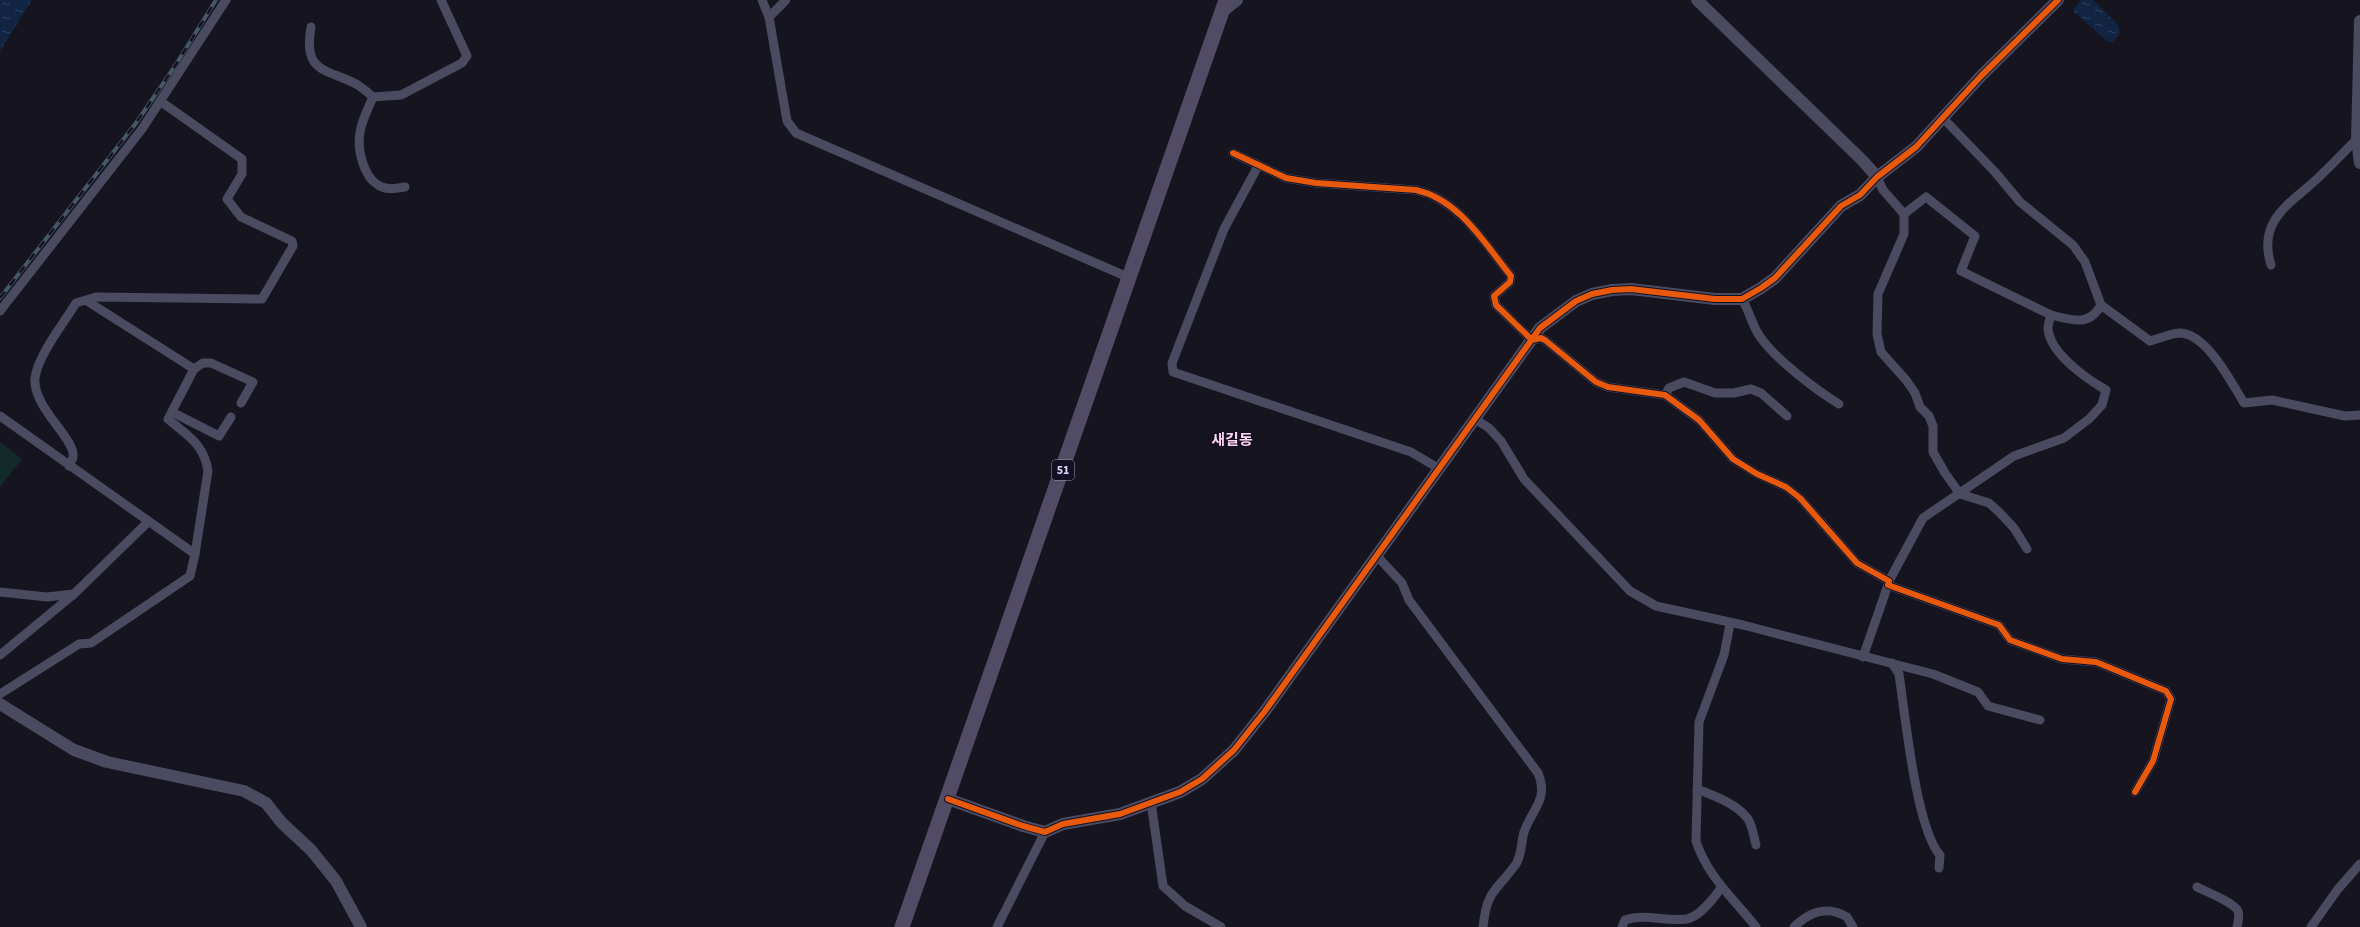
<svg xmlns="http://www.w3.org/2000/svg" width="2360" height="927" font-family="'Source Sans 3','Noto Sans KR',sans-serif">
<defs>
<pattern id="water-ripples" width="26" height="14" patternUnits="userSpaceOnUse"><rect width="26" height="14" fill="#112543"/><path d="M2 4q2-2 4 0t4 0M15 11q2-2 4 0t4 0" fill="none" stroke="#33445f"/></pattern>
</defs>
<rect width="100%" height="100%" fill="#16141f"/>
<polygon fill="#132a2a" points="0,442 22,459 0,487"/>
<g fill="url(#water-ripples)">
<polygon points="0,0 32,0 0,51"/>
<polygon points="2081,0 2093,0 2118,25 2120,33 2113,42 2108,42 2074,12 2074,9"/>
</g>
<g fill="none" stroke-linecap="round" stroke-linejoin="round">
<g stroke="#4a4a60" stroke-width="9">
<polyline points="762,0 769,17 787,121 796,133 1130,278"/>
<polyline points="769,17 786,0"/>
<path d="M 311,27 C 303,73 325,68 356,84 C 362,87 368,93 373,97 L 401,95 L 462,63 L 467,56 L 441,0"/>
<path d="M 373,97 C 368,109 362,120 360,132 C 357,149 363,176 378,185 C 387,191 396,188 405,187"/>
<polyline points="1943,118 1995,172 2020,202 2073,245 2085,262 2101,305"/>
<path d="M 1233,153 L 1286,178 L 1316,183 L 1416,190 C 1460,200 1484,243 1511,276 L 1510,282 L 1494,296 L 1496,305 L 1532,340 L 1541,338 L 1545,340 L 1596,382 L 1608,387 L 1665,395 L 1699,420 L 1733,459 L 1757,474 L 1786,487 L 1800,498 L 1857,563 L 1889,581 L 1888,585 L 1999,625 L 2010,640 L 2062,659 L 2096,662 L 2166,691 L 2171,699 L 2153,761 L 2135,792"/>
<polyline points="1258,166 1224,229 1172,363 1173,372 1411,452 1438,468"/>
<path d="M 1877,177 L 1883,190 L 1904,214 L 1926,197 L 1975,236 L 1961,271 L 2051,315 C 2050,319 2048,324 2048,328 C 2049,353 2087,379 2106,390 L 2102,405 L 2089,419 L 2064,438 L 2014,456 L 1923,518 L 1889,581"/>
<polyline points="1904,214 1904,234 1878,294 1877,334 1881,352 1906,380 1915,393 1920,407 1929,416 1933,426 1933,452 1945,473 1960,494 1989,503 1999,512 2014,528 2027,549"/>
<path d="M 2271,265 C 2257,220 2290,204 2318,178 C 2331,166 2344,152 2357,139"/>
<path d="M 1742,299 C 1748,309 1751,320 1756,330 C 1768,354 1816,390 1839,404"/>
<path d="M 87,301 L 194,369 L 168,419 C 188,436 204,444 208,471 L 195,554"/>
<polyline points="0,311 142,129 226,0"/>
<path d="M 2051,315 C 2072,320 2089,327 2101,305 L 2150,341 C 2159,339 2171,333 2180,333 C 2207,334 2231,382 2244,403 L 2272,400 L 2345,416 L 2360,415"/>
<polyline points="194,369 203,363 211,363 253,382 241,403"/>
<polyline points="1665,395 1669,388 1684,382 1715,393 1734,393 1751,389 1761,393 1787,416"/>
<polyline points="172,412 219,436 231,417"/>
<polyline points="0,416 195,554 190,576 91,643 79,644 0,694"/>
<polyline points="1475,419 1489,428 1501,441 1524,479 1630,591 1656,606 1743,625 1933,674 1978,692 1988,706 2040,720"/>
<path d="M 69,466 C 70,463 73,460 73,457 C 76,439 32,407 35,378 C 38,355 64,323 76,303 L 96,297 L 262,299 L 293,246 L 292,241 L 241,217 L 227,199 L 242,174 L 242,159 L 160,101"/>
<path d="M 1377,556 L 1402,583 L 1409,600 L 1538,773 C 1549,800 1532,809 1524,832 C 1521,842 1522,855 1516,864 C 1496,892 1487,889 1483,927"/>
<polyline points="0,592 47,597 74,594"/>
<path d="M 1730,624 L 1724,655 L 1699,722 L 1696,841 C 1707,876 1734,899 1756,927"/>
<polyline points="0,655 74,594 148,522"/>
<polyline points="1863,657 1888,585"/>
<path d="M 1892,663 L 1899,674 C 1905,714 1916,828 1940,855 L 1939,868"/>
<path d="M 1697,789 C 1714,796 1736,803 1748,819 C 1752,825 1754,837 1756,845"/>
<polyline points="1151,802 1163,886 1185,906 1221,927"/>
<path d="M 2197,887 C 2207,892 2233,902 2238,911 C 2240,916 2238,922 2237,927"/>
<polyline points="997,927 1045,832"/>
<path d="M 1622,927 L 1625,920 C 1645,913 1666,922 1687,919 C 1699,917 1714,898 1721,888"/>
<path d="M 1794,927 C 1809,912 1828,905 1847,917 L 1853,927"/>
<polyline points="2311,927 2338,889 2360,864"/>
</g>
<g stroke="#4a4a60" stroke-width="12">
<polyline points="1697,0 1863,161 1877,177"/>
<polyline points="1222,12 1237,0"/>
<polyline points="2360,21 2357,139 2360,163"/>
<polyline points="0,704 74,750 107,762 244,791 266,803 282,823 311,850 336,881 361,927"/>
<polyline points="948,799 1023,826 1045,832 1063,824 1120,814 1180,792 1202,779 1234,750 1265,711 1540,328 1576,301 1592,294 1612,290 1631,289 1715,299 1742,299 1761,288 1775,278 1841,206 1860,195 1877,177 1916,147 1981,76 2058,0"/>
</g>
<polyline stroke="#524b65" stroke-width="15" points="902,927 1226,0"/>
<g stroke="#445867" stroke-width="4">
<polyline id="rail" points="0,298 136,123 175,66 216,0"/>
</g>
<use href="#rail" stroke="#131024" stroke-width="2.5" stroke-dasharray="8" stroke-linecap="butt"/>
<g stroke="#131024" stroke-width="8">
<g id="cycleway">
<path d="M 1233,153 L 1286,178 L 1316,183 L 1416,190 C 1460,200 1484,243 1511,276 L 1510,282 L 1494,296 L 1496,305 L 1532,340 L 1541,338 L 1545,340 L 1596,382 L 1608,387 L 1665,395 L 1699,420 L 1733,459 L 1757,474 L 1786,487 L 1800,498 L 1857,563 L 1889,581 L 1888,585 L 1999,625 L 2010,640 L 2062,659 L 2096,662 L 2166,691 L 2171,699 L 2153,761 L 2135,792"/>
<polyline points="948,799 1023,826 1045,832 1063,824 1120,814 1180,792 1202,779 1234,750 1265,711 1540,328 1576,301 1592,294 1612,290 1631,289 1715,299 1742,299 1761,288 1775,278 1841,206 1860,195 1877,177 1916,147 1981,76 2058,0"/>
</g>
</g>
<use href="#cycleway" stroke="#e8590c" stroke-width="6"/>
</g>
<g text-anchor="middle" stroke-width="3" stroke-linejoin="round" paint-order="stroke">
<rect fill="#131024" stroke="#9e9abc" stroke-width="1" x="1052" y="460" width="22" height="20" rx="3"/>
<g font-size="12" font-weight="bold" fill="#d9d5fd">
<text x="1063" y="474">51</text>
</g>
<g font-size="15" font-weight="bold" fill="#fdd7f0" stroke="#131024">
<text x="1232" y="445">새길동</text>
</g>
</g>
</svg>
